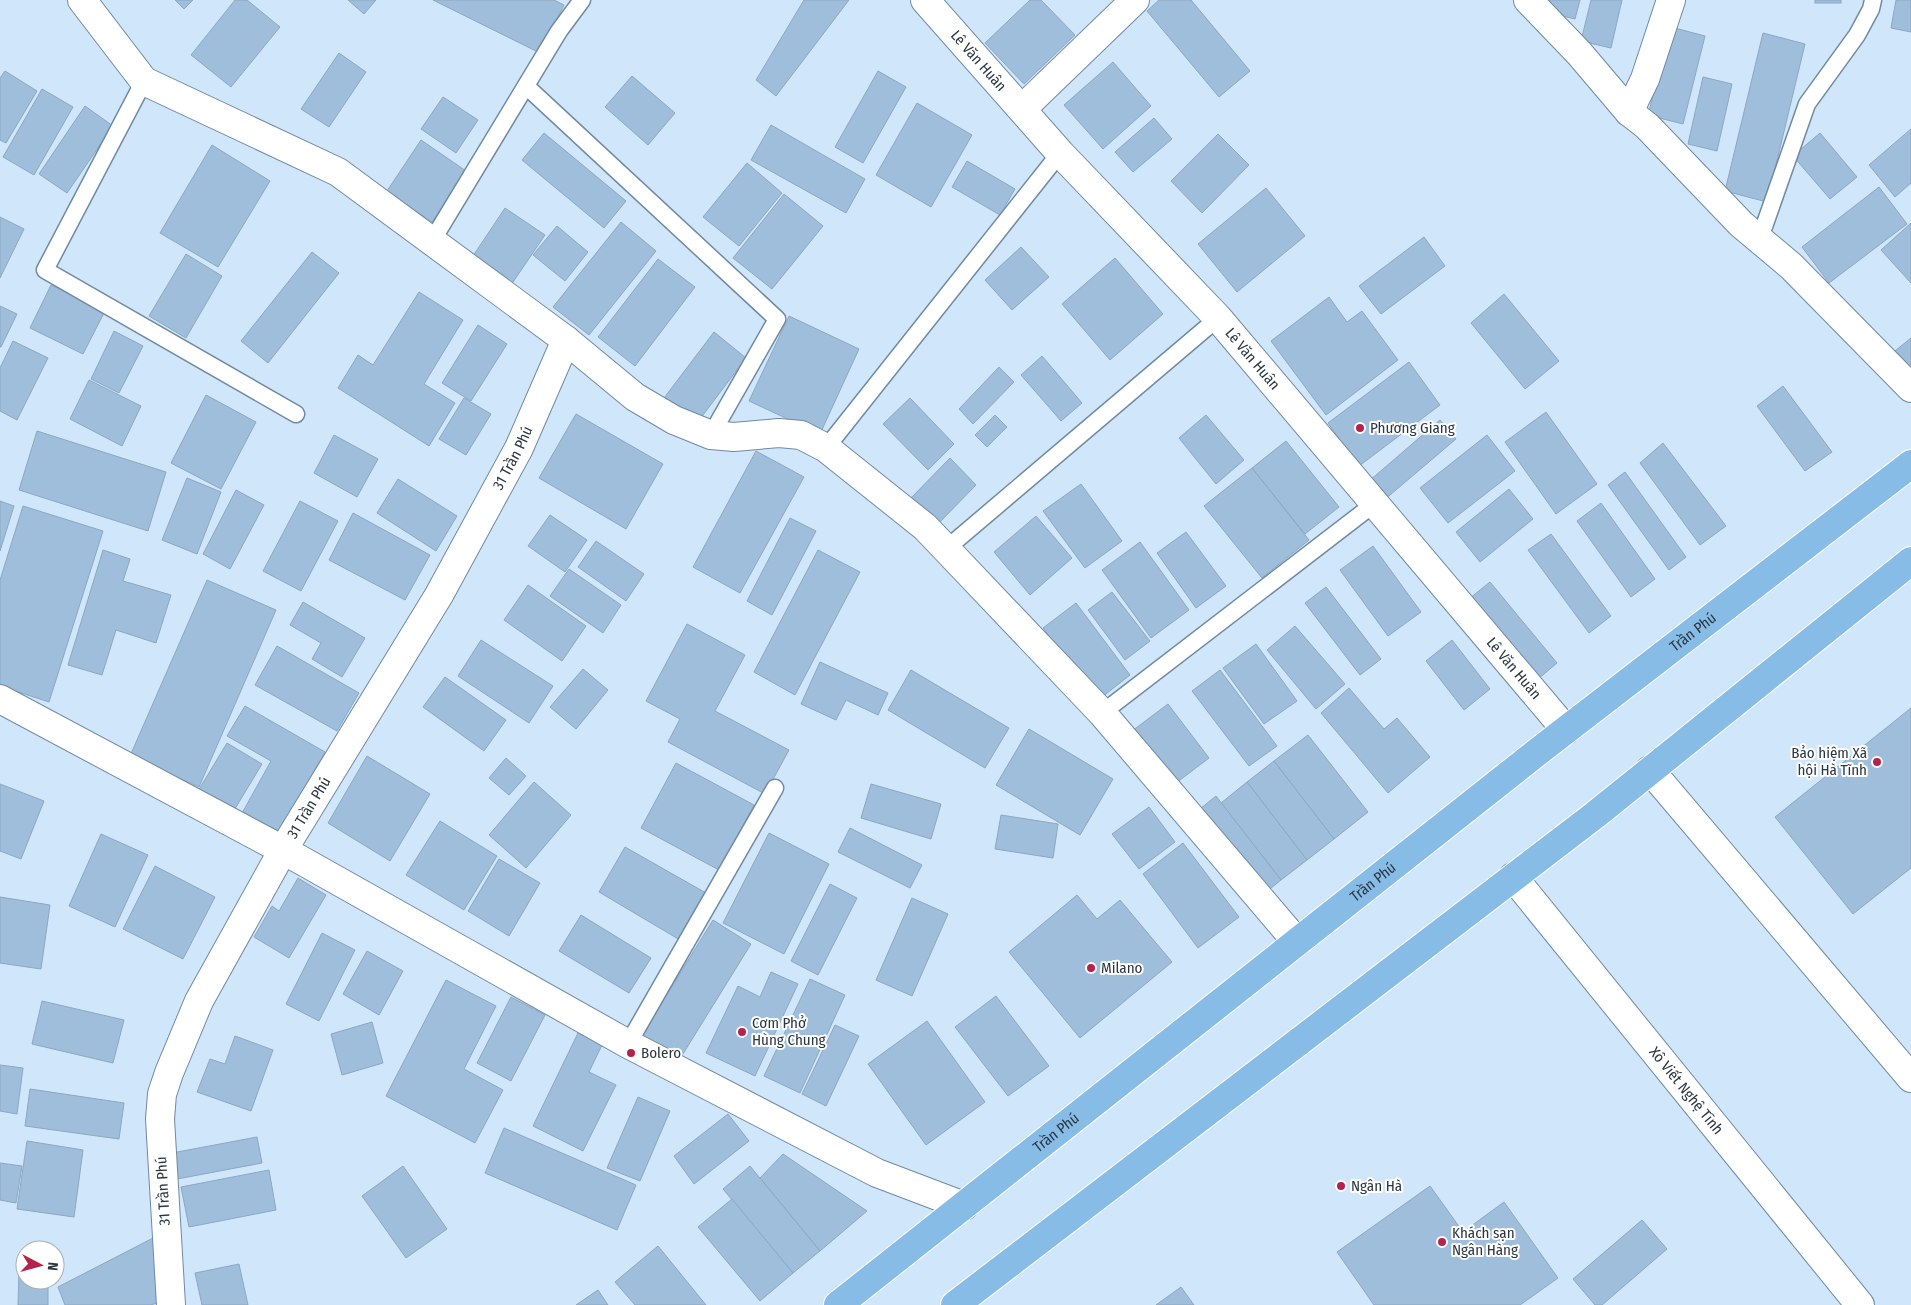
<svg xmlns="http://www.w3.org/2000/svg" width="1911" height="1305" font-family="'Fira Sans Condensed',sans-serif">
<rect width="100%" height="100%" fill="#cfe6fb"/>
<g fill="#9fbedb" stroke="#8ca7c1">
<polygon points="175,0 193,0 184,9"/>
<polygon points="235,0 247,0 280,27 231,87 191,55"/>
<polygon points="348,0 376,0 364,14"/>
<polygon points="433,0 554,0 564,5 540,53"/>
<polygon points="804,0 849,0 776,96 756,80"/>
<polygon points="1030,0 1041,0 1075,35 1024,84 985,43"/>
<polygon points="1159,0 1191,0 1250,71 1219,97 1147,11"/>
<polygon points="1548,0 1580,0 1575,19 1546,12"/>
<polygon points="1591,0 1622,0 1611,48 1581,41"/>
<rect x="1815" y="0" width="26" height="3"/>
<polygon points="1896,0 1911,0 1911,32 1891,28"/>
<polygon points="1671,27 1705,36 1683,124 1648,115"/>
<polygon points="1763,33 1805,44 1767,202 1725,191"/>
<polygon points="339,53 366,72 329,127 301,109"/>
<polygon points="1113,62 1151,106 1103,149 1064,105"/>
<polygon points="5,71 37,91 6,143 0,140 0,78"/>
<polygon points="878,71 906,87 863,163 835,147"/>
<polygon points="632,76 675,113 648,145 605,107"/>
<polygon points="1703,77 1732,84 1717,151 1688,144"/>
<polygon points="42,89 73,107 34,175 3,157"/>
<polygon points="443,97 478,120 456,153 421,129"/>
<polygon points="917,103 972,135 931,207 876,175"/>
<polygon points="85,106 113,126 67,193 39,174"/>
<polygon points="1154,118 1172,139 1133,172 1115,152"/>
<polygon points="771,125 865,179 846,213 751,160"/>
<polygon points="1911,129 1911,183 1895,197 1869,165"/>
<polygon points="544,133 626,201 604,228 522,160"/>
<polygon points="1820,133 1857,177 1830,199 1793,156"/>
<polygon points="1218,134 1249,165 1202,213 1171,181"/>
<polygon points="421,140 466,171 432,222 387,191"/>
<polygon points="212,145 270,181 218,267 160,233"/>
<polygon points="967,161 1015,189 1000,215 952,187"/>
<polygon points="747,163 782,193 739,246 703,217"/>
<polygon points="1879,187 1907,224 1829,283 1802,247"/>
<polygon points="1266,188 1305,236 1237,292 1198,244"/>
<polygon points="784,194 823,226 772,289 733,258"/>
<polygon points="505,208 545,235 511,285 471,259"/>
<polygon points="0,217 24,229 0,278"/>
<polygon points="621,222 656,251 589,335 553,307"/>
<polygon points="1911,223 1911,283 1881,250"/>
<polygon points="557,226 588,252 565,281 533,255"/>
<polygon points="1424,237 1445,266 1381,314 1359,286"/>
<polygon points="1021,247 1049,277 1012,310 985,280"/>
<polygon points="312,252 339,273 268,363 241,341"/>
<polygon points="186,254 222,276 186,338 149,316"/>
<polygon points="1115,258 1163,314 1110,360 1062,304"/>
<polygon points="658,259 695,287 635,366 598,337"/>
<polygon points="51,285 105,311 83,354 30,328"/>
<polygon points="419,292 463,320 424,384 455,403 429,446 338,388 358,355 373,365"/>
<polygon points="1504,294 1559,361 1525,389 1471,323"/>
<polygon points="1329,297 1347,322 1362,311 1398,360 1326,415 1271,341"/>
<polygon points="0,306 17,314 1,347 0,347"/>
<polygon points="789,316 859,349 820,434 749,401"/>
<polygon points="478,325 507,344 471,401 442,383"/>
<polygon points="114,331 143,346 119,393 91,379"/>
<polygon points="714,332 746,358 697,423 664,398"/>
<polygon points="1911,338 1911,380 1890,355"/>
<polygon points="13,341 48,358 17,420 0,411 0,368"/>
<polygon points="1042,356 1082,403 1061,421 1021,375"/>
<polygon points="1409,362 1440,405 1359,466 1328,423"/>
<polygon points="999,367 1014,382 973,424 959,409"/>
<polygon points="89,380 141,406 122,446 70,419"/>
<polygon points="1783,386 1832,452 1805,471 1757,406"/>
<polygon points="206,395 256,422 221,489 171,463"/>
<polygon points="464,398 491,414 466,455 439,439"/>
<polygon points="910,398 954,444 928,470 883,424"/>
<polygon points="1546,412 1597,484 1556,514 1505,442"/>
<polygon points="576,414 663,464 626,529 539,478"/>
<polygon points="995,415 1007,427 987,447 975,435"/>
<polygon points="1206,415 1244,460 1216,484 1179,438"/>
<polygon points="1440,420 1456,439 1384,500 1368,482"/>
<polygon points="37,431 166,472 148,531 19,490"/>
<polygon points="334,435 378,459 357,497 314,473"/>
<polygon points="1487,435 1515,471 1448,523 1420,488"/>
<polygon points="1286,441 1339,507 1305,534 1252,468"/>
<polygon points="1663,443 1726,526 1700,545 1640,463"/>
<polygon points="756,451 804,477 740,593 693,567"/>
<polygon points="950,458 976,485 937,525 911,498"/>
<polygon points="1252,468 1309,540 1262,578 1204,506"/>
<polygon points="1625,472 1686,557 1669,570 1608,485"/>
<polygon points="187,478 221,492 197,554 162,540"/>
<polygon points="398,479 457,516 436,551 377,513"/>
<polygon points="1081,484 1122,541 1085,568 1043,511"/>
<polygon points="1509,489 1533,519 1480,562 1456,532"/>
<polygon points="236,490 264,505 230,569 203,554"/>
<polygon points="0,501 14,506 0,551"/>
<polygon points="300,501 338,521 301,591 263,571"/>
<polygon points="1601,503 1655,579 1631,597 1577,521"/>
<polygon points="23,506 103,531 49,702 0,686 0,580"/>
<polygon points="353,513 430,555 405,600 329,560"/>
<polygon points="550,515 587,540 565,572 528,546"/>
<polygon points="1036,516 1072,558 1030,595 994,552"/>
<polygon points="790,518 816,531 772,615 747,601"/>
<polygon points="1186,532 1226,586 1196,608 1157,553"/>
<polygon points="1551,534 1611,616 1589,633 1528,550"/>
<polygon points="596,541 644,574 626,601 578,567"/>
<polygon points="1140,542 1189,610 1151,638 1102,570"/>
<polygon points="1373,546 1421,612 1388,636 1340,570"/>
<polygon points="103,550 130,559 123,581 171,595 156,643 116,630 102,675 68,665"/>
<polygon points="818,550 860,572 795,695 754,672"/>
<polygon points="569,569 621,605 603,633 550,596"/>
<polygon points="207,580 276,610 199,787 130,756"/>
<polygon points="1490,582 1557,663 1531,685 1464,603"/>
<polygon points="528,585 586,626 562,661 504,620"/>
<polygon points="1326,587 1381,659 1360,675 1305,603"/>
<polygon points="1112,592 1150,641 1125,660 1088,610"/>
<polygon points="303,602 365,638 342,677 312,659 321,643 290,625"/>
<polygon points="1076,603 1130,675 1097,701 1043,628"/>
<polygon points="687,624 745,655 715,711 789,750 765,794 668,742 680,719 646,701"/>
<polygon points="1295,626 1345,684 1316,709 1267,650"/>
<polygon points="481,640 553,686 529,723 458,676"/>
<polygon points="1452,640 1490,689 1464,710 1426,661"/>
<polygon points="1256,644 1297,701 1264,724 1223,668"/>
<polygon points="277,646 359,693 337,731 255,685"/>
<polygon points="820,662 888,693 878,715 846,700 836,720 801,704"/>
<polygon points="583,669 608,690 576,729 550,707"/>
<polygon points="911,670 1009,728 985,768 888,710"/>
<polygon points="1220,670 1277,746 1249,766 1192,691"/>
<polygon points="445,677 506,720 484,751 423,707"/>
<polygon points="1349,688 1384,729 1397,718 1430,757 1388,793 1321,713"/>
<polygon points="1168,704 1209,758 1172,786 1132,731"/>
<polygon points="245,706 325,752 277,836 241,815 271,761 227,736"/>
<polygon points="1911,708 1911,868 1853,914 1775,817"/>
<polygon points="1029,729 1113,779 1080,835 996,785"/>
<polygon points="1308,735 1368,812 1334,839 1274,761"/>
<polygon points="227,743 262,764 230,817 195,796"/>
<polygon points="367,756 430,794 390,861 328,823"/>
<polygon points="506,758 526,776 509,795 489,778"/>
<polygon points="1274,761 1334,839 1307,860 1247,782"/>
<polygon points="676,763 754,805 719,870 641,828"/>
<polygon points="534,782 571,815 526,868 489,835"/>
<polygon points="1247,782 1307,860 1281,880 1221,803"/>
<polygon points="0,784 44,801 21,859 0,851"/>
<polygon points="871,784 941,804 931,839 861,818"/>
<polygon points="1216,796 1281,880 1260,897 1195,813"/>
<polygon points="1149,807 1175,842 1139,869 1112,834"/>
<polygon points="1001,815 1058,824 1053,858 995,849"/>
<polygon points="440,821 497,856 464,910 406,875"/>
<polygon points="850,828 922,865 910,888 838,852"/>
<polygon points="769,833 829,864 784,954 723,923"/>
<polygon points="101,834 148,855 115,927 69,906"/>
<polygon points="1183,843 1239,917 1198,948 1143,874"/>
<polygon points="625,847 706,893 680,940 599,892"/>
<polygon points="499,859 540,883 509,936 468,911"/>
<polygon points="155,866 215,897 183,959 123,929"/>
<polygon points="298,878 326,895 289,958 254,937 272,906 279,911"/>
<polygon points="830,884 857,898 818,975 791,961"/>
<polygon points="1077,895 1097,919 1120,900 1172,962 1080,1038 1009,952"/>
<polygon points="0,897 50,905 41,969 0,963"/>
<polygon points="912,898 948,914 912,996 876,980"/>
<polygon points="581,915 651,958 629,993 559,951"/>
<polygon points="713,920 751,944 678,1062 640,1038"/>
<polygon points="322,933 355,950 319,1021 286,1004"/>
<polygon points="367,951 403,971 379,1015 343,994"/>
<polygon points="771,972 798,984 755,1076 706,1053 738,986 760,997"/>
<polygon points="810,979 845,995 800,1093 764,1076"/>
<polygon points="446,980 496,1006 464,1069 503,1090 475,1143 386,1096"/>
<polygon points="996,996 1049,1066 1008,1096 955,1027"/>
<polygon points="511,997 545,1015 511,1081 477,1063"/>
<polygon points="42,1001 124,1020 113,1063 32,1044"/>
<polygon points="927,1021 985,1102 926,1145 868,1064"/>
<polygon points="372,1022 383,1063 342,1075 331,1034"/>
<polygon points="835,1025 859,1036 826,1106 802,1094"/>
<polygon points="578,1033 602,1045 589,1072 616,1085 583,1151 533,1126"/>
<polygon points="235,1036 273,1050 251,1111 197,1092 210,1059 225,1064"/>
<polygon points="0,1065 23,1068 17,1114 0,1111"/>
<polygon points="30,1089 124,1103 119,1139 25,1126"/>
<polygon points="638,1097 670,1111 640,1181 607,1168"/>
<polygon points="728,1114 749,1141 694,1184 674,1156"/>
<polygon points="504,1128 636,1185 617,1230 485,1173"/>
<polygon points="257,1137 262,1163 177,1179 172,1153"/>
<polygon points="27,1141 83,1150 74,1217 17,1209"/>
<polygon points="783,1154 867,1211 820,1251 760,1178"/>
<polygon points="0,1163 22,1166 16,1203 0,1200"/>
<polygon points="403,1166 447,1229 406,1258 362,1196"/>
<polygon points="750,1166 820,1251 793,1273 723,1189"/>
<polygon points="269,1170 276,1210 189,1227 181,1187"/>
<polygon points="1430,1186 1463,1232 1504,1202 1558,1278 1520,1305 1374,1305 1337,1252"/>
<polygon points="732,1199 793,1273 760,1301 698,1227"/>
<polygon points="1642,1220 1667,1249 1602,1305 1595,1305 1573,1279"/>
<polygon points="153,1238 162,1302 150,1305 65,1305 58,1287"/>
<polygon points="658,1246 706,1305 635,1305 615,1282"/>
<polygon points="239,1264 248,1305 202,1305 195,1273"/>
<polygon points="19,1270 25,1270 25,1280 48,1280 48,1305 18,1305"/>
<polygon points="1181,1287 1194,1305 1156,1305"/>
<polygon points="598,1290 608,1305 576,1305"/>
</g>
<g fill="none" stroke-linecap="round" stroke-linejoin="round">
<g stroke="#708aa3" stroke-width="19">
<g id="service">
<polyline points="144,81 45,270 296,414"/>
<polyline points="526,86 777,319 711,435"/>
<polyline points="1760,238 1807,104 1857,35 1871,9 1873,0"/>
<polyline points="432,241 559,31 582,0"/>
<polyline points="826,448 1060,153"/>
<polyline points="946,549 1218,318"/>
<polyline points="1102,713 1374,504"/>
<polyline points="628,1044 775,788"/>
</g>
</g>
<g stroke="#708aa3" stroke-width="30">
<g id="minor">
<polyline points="82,0 144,81 338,172 566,340 635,397 674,420 711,435 734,437 779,433 801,435 826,448 925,527 946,549 1102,713 1297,942"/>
<path id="s1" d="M 925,0 L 1060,153 L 1218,318 L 1566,730"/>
<polyline points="1528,0 1579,53 1629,112 1647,126 1741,224 1791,266 1911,388"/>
<polyline points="1022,109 1135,0"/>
<polyline points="1629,112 1645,79 1671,0"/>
<polyline points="0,699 283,850 628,1044 877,1173 964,1206"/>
<path id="s2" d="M 171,1305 L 160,1119 L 162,1094 L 169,1073 L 199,1001 L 283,850 L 439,595 L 519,448 L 566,340"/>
</g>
</g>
<g stroke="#708aa3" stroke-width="30">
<g id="tertiary">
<polyline points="1650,770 1911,1078"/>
<path id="s3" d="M 1513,877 L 1860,1305"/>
</g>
</g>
<g stroke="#fff" stroke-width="30">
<g id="primary">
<path id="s4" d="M 838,1305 L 1540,750 L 1911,464"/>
<polyline points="955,1305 1595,815 1911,561"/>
</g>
</g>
<use href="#service" stroke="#fff" stroke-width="16"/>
<use href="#minor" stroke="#fff" stroke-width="28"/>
<use href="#tertiary" stroke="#fff" stroke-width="28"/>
<use href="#primary" stroke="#87bce7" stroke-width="28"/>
</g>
<g fill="#b4234b" stroke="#fff" stroke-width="2">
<circle cx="1360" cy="428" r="5"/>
<circle cx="1877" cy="762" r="5"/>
<circle cx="1091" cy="968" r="5"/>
<circle cx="742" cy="1032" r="5"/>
<circle cx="631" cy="1053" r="5"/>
<circle cx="1341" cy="1186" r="5"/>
<circle cx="1442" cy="1242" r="5"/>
</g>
<g text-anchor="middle" stroke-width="4" stroke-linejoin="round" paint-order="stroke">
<g font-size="15" fill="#2b3640" stroke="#fff">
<text dy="5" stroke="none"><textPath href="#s1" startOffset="81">Lê Văn Huân</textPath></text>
<text dy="5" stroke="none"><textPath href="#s1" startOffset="486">Lê Văn Huân</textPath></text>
<text dy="5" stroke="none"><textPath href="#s2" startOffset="939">31 Trần Phú</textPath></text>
<text dy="5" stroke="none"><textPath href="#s4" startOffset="1088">Trần Phú</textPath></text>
<text dy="5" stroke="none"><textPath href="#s1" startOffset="891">Lê Văn Huân</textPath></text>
<text dy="5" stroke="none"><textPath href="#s2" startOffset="534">31 Trần Phú</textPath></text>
<text dy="5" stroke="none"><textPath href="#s4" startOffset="682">Trần Phú</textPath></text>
<text dy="5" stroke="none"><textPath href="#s3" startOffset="275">Xô Viết Nghệ Tĩnh</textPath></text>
<text dy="5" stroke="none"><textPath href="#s4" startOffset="278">Trần Phú</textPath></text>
<text transform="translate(163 1191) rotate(-93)" y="5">31 Trần Phú</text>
</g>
<g font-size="15" fill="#2b3640" stroke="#fff" text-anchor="start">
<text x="1370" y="433">Phương Giang</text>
<text x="1867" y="758" text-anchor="end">Bảo hiệm Xã<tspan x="1867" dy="17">hội Hà Tĩnh</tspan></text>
<text x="1101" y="973">Milano</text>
<text x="752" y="1028">Cơm Phở<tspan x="752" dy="17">Hùng Chung</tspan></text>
<text x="641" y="1058">Bolero</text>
<text x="1351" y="1191">Ngân Hà</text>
<text x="1452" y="1238">Khách sạn<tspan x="1452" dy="17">Ngân Hàng</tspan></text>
</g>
</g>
<g transform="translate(40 1265) rotate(96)"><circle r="24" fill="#ffffff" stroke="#aaafb3"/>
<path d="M0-4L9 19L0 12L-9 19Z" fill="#b4234b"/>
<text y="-8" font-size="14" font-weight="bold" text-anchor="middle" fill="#2b3640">N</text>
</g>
</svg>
